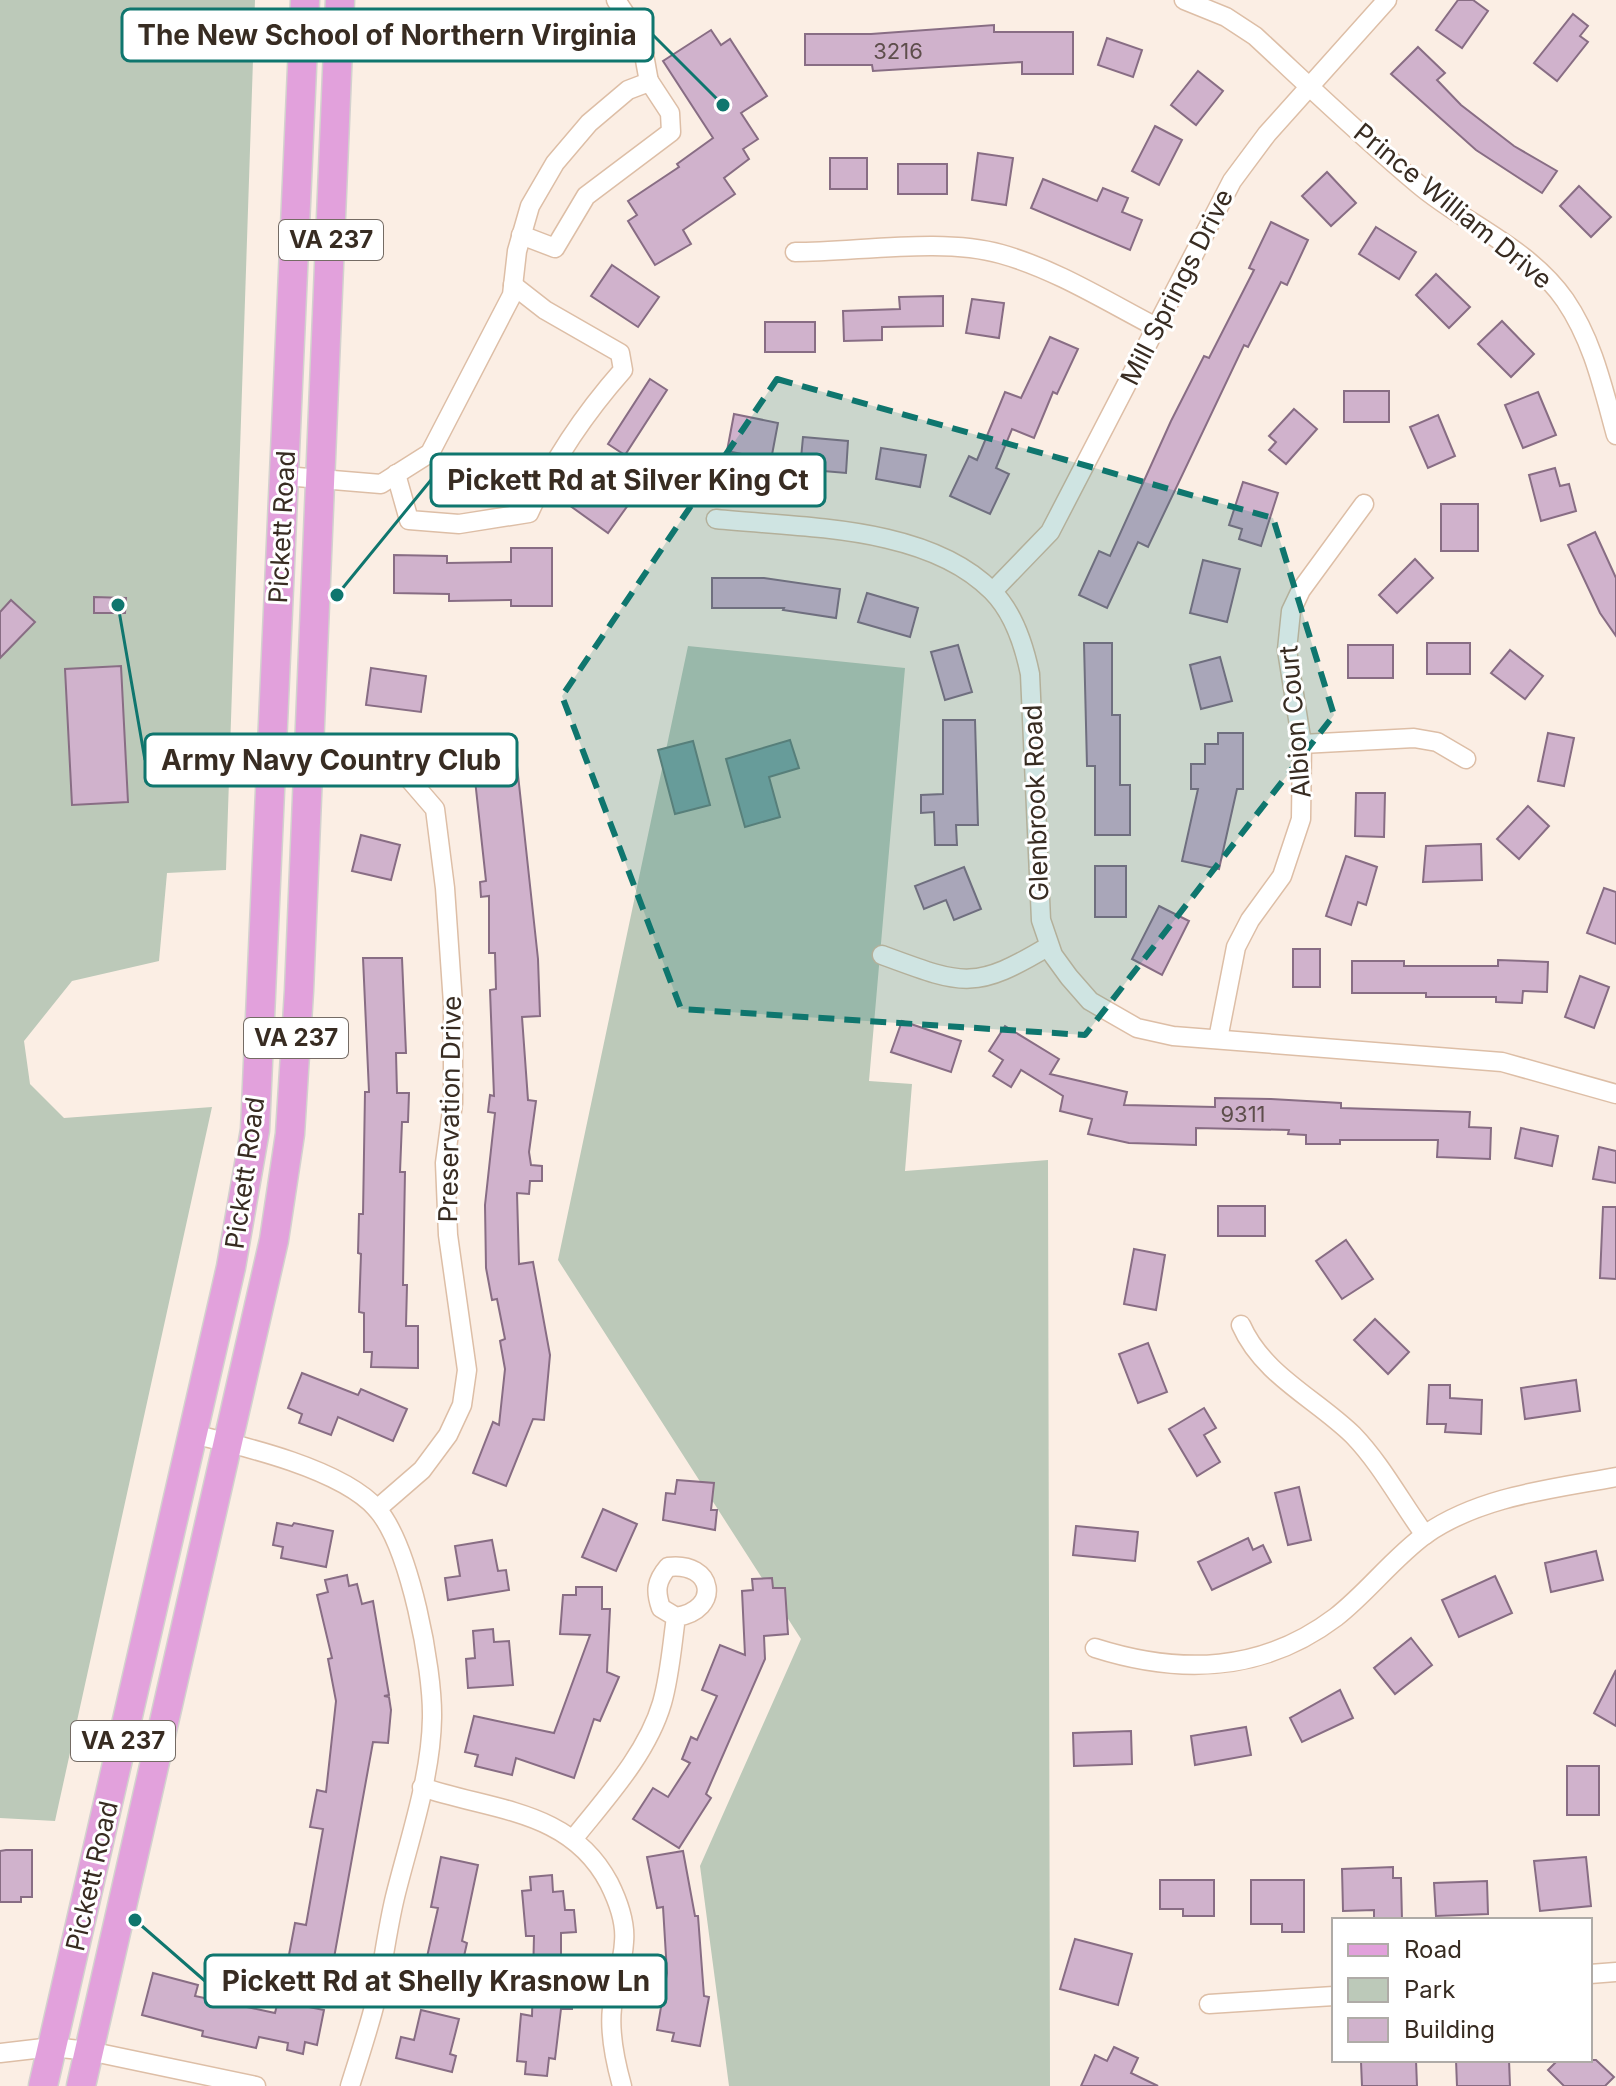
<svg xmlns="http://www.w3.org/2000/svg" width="1616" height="2086" font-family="Inter,sans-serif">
<rect width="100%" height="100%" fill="#fbeee4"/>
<g fill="#bcc9b9">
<polygon points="0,0 255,0 226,870 167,873 159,961 72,981 24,1041 30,1084 64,1118 212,1107 55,1821 0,1818"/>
<polygon points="688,646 905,668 869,1081 912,1084 905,1171 1048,1160 1050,2086 729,2086 700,1866 801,1639 558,1260"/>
</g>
<g fill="#7ea5a6" stroke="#69817e" stroke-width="2">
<polygon points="790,740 799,768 769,777 780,817 745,827 726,759"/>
<polygon points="693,741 710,805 675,814 658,750"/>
</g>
<g fill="#d0b2cc" stroke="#886d84" stroke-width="2">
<polygon points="1458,0 1473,0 1488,11 1462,48 1436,30"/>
<polygon points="1573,14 1588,26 1580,36 1588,42 1557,81 1534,63"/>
<polygon points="994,25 994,32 1073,32 1073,74 1022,74 1022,62 873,71 872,65 805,65 805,34 871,34"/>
<polygon points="711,30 721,45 730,39 767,96 741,113 758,139 743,149 749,159 724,178 735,194 683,230 691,244 655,265 628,221 637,215 628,201 679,167 677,164 713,138 663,61"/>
<polygon points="1107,38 1142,50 1133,77 1098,65"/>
<polygon points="1418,47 1445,73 1437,80 1461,105 1514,146 1557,171 1542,193 1476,150 1391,74"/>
<polygon points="1198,71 1223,91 1196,125 1171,105"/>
<polygon points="1155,126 1182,140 1159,185 1132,171"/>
<polygon points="978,153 1013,158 1006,205 972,200"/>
<rect x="830" y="158" width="37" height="31"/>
<rect x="898" y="164" width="49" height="30"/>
<polygon points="1327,172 1356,203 1331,226 1302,196"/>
<polygon points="1043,179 1097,201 1103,188 1128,198 1122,212 1142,220 1130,250 1031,208"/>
<polygon points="1579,186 1611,217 1591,237 1560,206"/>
<polygon points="1271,222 1308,240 1287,285 1281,282 1248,347 1244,345 1148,547 1138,542 1107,608 1079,595 1099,551 1110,556 1171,421 1204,356 1209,358 1254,270 1249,268"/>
<polygon points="1376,227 1416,252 1399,279 1359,254"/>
<polygon points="612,265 659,297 638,327 591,296"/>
<polygon points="1436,274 1470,307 1449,328 1416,295"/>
<polygon points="943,296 943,326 882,327 882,340 844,341 843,311 900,309 899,297"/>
<polygon points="972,299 1004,303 999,338 966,333"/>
<polygon points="1502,321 1534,354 1511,377 1478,344"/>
<rect x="765" y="322" width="50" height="30"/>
<polygon points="1050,337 1078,349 1057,394 1053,392 1034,438 1012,429 996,468 1009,474 990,514 950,496 969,456 977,460 1005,392 1021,398"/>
<polygon points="650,379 667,390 625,455 608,444"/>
<rect x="1344" y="391" width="45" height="31"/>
<polygon points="1538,392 1556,435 1523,448 1505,405"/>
<polygon points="1294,409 1317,429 1286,464 1269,450 1276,442 1269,436"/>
<polygon points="734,414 778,423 771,460 727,451"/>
<polygon points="1438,415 1455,456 1428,468 1410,427"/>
<polygon points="803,437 848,441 846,473 800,469"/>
<polygon points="881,448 926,455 920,487 876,479"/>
<polygon points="585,468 631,501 608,533 562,500"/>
<polygon points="1555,468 1560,486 1569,484 1576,511 1541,521 1529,475"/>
<polygon points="1243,482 1278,493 1261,546 1239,539 1242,529 1229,525"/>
<rect x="1441" y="504" width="37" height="47"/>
<polygon points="1595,532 1616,578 1616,636 1600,613 1568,545"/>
<polygon points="511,548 552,548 552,606 511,606 511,600 449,601 449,594 394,593 394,555 447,556 447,563 511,562"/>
<polygon points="1415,559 1433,578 1397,613 1379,595"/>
<polygon points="1203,560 1240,569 1227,622 1190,613"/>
<polygon points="712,578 764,578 840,589 836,618 783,610 784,608 712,608"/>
<polygon points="867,593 918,608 910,637 858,622"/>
<polygon points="94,597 126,598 125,613 94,613"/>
<polygon points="11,600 35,622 0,658 0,612"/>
<polygon points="1084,643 1112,643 1112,715 1120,715 1120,785 1130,785 1130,835 1095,835 1095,766 1087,766"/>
<rect x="1427" y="643" width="43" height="31"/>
<polygon points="958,645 972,692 945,700 931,652"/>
<rect x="1348" y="645" width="45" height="33"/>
<polygon points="1510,650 1543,676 1525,699 1491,673"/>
<polygon points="1220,657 1232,701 1201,709 1190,665"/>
<polygon points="121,666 128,802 72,805 65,669"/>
<polygon points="371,668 426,676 421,712 366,705"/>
<polygon points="943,720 975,720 978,825 956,825 957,845 935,845 934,812 921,813 921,795 943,794"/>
<polygon points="1218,733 1243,733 1243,789 1237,789 1219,869 1182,861 1198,789 1191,789 1191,764 1205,764 1205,744 1218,744"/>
<polygon points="1548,733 1574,738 1564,786 1538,781"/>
<polygon points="514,738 538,959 540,1016 522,1017 528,1100 536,1101 529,1152 531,1165 542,1166 542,1181 530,1181 529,1194 517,1193 519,1264 533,1262 550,1355 544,1420 533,1419 506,1486 473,1473 493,1422 499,1425 505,1369 500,1341 505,1339 497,1299 492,1300 486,1268 485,1205 495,1113 488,1112 490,1095 494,1096 490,990 496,989 495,953 489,953 489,896 481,897 480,882 486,881 471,743"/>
<polygon points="1356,793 1385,793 1384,837 1355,836"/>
<polygon points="1528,806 1549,826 1519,859 1497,839"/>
<polygon points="361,835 400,845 391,880 352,871"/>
<polygon points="1481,844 1482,880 1423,882 1426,846"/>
<polygon points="1346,856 1377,867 1366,905 1358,902 1351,925 1326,916"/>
<rect x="1095" y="866" width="31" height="51"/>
<polygon points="964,867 981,909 954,920 946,900 924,909 915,886"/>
<polygon points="1604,888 1616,892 1616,944 1587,933"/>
<polygon points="1159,906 1189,921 1162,975 1132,959"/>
<rect x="1293" y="949" width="27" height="38"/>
<polygon points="363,958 402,958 406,1053 396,1053 397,1093 409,1093 408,1122 402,1122 400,1172 405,1172 403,1285 407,1285 406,1326 418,1326 418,1368 371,1367 372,1352 364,1352 364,1313 359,1312 361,1254 358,1253 359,1214 363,1214 365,1092 369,1092"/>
<polygon points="1498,960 1548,962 1547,992 1523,991 1522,1003 1496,1002 1496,997 1426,997 1426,993 1352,993 1352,961 1404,961 1404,966 1498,966"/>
<polygon points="1580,976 1609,987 1594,1028 1565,1017"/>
<polygon points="902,1021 961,1041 951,1072 891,1052"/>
<polygon points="1005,1026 1059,1059 1050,1074 1127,1092 1124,1105 1215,1107 1215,1098 1271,1099 1341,1103 1341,1108 1470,1112 1469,1127 1491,1128 1490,1159 1437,1157 1438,1140 1340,1140 1340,1144 1306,1144 1306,1135 1288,1134 1289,1130 1196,1128 1196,1145 1129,1143 1088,1134 1092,1119 1060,1111 1063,1096 1021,1070 1011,1087 993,1076 1003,1060 989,1051"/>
<polygon points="1521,1128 1558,1136 1552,1166 1515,1158"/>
<polygon points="1599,1147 1616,1151 1616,1183 1593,1179"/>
<rect x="1218" y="1206" width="47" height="30"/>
<polygon points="1603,1207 1616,1207 1616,1279 1600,1278"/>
<polygon points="1346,1240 1373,1279 1342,1299 1316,1261"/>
<polygon points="1134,1249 1165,1255 1156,1310 1124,1304"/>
<polygon points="1375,1319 1409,1352 1388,1374 1354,1340"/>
<polygon points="1148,1343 1167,1392 1138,1403 1119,1354"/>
<polygon points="302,1373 358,1395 361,1389 407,1409 393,1441 338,1417 331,1435 299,1423 302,1414 288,1408"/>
<polygon points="1576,1380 1580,1411 1525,1419 1521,1388"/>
<polygon points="1429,1385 1450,1385 1450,1398 1482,1400 1481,1434 1445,1432 1446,1424 1427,1424"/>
<polygon points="1204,1408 1216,1428 1204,1435 1220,1462 1197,1476 1169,1429"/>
<polygon points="677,1480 714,1483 711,1510 717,1510 715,1530 663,1520 666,1493 675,1494"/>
<polygon points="1299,1487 1311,1540 1288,1545 1275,1493"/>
<polygon points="603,1509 637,1524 616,1571 582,1557"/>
<polygon points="277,1523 292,1526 294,1523 333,1531 326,1567 281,1558 283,1547 273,1545"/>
<polygon points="1076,1526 1138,1532 1135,1561 1073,1555"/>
<polygon points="1248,1538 1253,1550 1263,1545 1271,1562 1212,1590 1198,1562"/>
<polygon points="492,1540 498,1571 506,1570 509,1590 448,1600 445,1578 460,1576 455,1546"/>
<polygon points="1596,1551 1603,1580 1551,1592 1545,1563"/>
<polygon points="347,1575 349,1586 357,1584 362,1604 373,1601 389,1695 384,1696 389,1697 391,1710 388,1743 373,1742 332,1969 288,1960 295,1923 306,1925 323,1829 310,1827 317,1790 326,1792 336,1701 328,1659 332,1658 317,1595 328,1592 325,1580"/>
<polygon points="1495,1576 1512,1613 1459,1637 1442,1600"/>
<polygon points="772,1578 773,1588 785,1588 788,1634 764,1636 765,1659 706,1794 711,1798 679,1848 633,1819 653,1788 668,1797 690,1763 682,1759 691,1737 697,1740 717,1696 702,1690 720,1645 745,1655 742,1591 753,1590 752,1579"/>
<polygon points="576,1587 602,1587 602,1609 610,1609 607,1672 619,1677 600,1721 594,1719 574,1778 516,1758 512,1775 475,1766 478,1755 465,1752 474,1716 554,1733 590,1635 560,1634 563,1595 576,1595"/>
<polygon points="493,1629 494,1642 509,1641 513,1685 468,1688 466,1659 475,1658 473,1631"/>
<polygon points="1411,1638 1432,1665 1395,1694 1374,1668"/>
<polygon points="1616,1670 1616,1726 1594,1713"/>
<polygon points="1340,1690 1353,1718 1302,1742 1290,1718"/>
<polygon points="1246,1727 1251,1755 1195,1765 1191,1736"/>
<polygon points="1131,1731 1132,1764 1074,1766 1073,1733"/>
<rect x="1567" y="1766" width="32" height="49"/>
<polygon points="6,1850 32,1850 32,1897 21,1897 21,1902 0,1902 0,1851"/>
<polygon points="683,1851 695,1916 698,1916 704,1996 709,1997 700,2046 672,2041 674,2033 657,2030 667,1973 663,1907 657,1908 647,1857"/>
<polygon points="441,1857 478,1865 462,1941 467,1943 457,1987 422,1979 438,1908 431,1907"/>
<polygon points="1586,1857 1591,1906 1540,1911 1534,1861"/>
<polygon points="1393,1867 1393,1878 1401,1878 1402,1920 1374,1920 1374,1910 1343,1911 1342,1869"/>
<polygon points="552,1875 553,1892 563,1891 565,1910 574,1910 576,1932 561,1933 561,1972 572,1972 572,2009 561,2009 555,2059 549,2058 547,2076 525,2074 526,2062 517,2061 521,2014 532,2016 534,1936 526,1936 522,1891 531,1890 530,1877"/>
<polygon points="1160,1880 1214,1880 1214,1916 1183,1916 1183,1909 1160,1909"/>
<polygon points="1251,1880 1304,1880 1304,1932 1282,1932 1282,1924 1251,1924"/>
<polygon points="1487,1881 1488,1914 1436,1916 1434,1883"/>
<polygon points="1075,1939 1132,1954 1118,2005 1060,1989"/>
<polygon points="153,1973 198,1985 195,1996 275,2013 278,2001 324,2010 317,2045 305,2042 303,2054 287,2050 288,2043 259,2037 256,2048 202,2036 203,2031 142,2015"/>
<polygon points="421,2010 459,2019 450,2054 456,2056 452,2072 396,2058 401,2037 414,2040"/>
<polygon points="1114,2047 1138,2058 1131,2073 1158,2086 1081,2086 1095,2055 1107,2061"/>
<polygon points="1391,2060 1416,2060 1417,2086 1362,2086 1361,2062"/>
<polygon points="1456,2060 1509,2060 1510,2086 1457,2086"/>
<polygon points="1558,2060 1596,2060 1614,2077 1605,2086 1564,2086 1548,2070"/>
</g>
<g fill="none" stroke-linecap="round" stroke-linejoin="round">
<g stroke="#ddbea6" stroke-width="21">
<g id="minor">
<path d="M 1184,0 L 1226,17 L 1255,36 C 1309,86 1362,137 1418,184 C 1465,224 1528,247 1565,300 C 1593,341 1603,388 1616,435"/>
<polyline points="521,235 555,248 586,196 671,132 670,113 649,81"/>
<path d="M 795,252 C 857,252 943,237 1001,254 C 1055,269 1106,301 1156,327"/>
<path d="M 396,474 L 409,520 L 459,524 L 529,513 C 553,460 585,413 623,370 L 620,353 L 545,310 L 513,285"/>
<polyline points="285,476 381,484 430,453 512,295 517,251 530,206 555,163 589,123 628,90 649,82 641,38 616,0"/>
<path d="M 716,519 C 802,528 927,525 992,591 C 1013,612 1024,645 1030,674 L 1041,920 L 1053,955 L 1069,977 L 1090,1001 L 1137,1028 L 1173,1036 L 1502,1062 L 1616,1094"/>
<polyline points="993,591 1050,532 1232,181 1267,134 1387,0"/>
<polyline points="1302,744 1414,738 1437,742 1466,759"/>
<path d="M 882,955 C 963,985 974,991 1049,946"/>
<polyline points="1218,1039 1236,947 1250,920 1282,876 1301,819 1302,744 1287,650 1291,611 1301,590 1364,504"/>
<path d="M 1241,1325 C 1263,1375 1315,1398 1353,1435 C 1381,1464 1401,1502 1425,1535"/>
<path d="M 192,1434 C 243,1446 342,1469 377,1509 C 410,1547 433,1668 432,1718 C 431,1778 409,1840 395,1897 C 387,1930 383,1965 376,1999 C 369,2028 359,2057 350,2086"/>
<polyline points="377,1509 422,1470 448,1435 462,1405 467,1370 448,1235 445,1163 453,1103 453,1004 445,888 435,809 410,780"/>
<path d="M 1095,1648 C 1180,1675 1262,1673 1336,1617 C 1368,1592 1393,1558 1426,1534 C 1481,1496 1552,1489 1616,1477"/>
<path d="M 422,1787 C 492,1811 570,1809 609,1883 C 618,1901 626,1922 624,1942 C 623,1964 614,1986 612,2008 C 609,2034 615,2061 622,2086"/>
<path d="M 574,1838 C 606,1798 647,1754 662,1703 C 670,1675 672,1645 676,1617 C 722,1610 714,1561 668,1567 C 656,1581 655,1591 661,1608 L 676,1617"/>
<polyline points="1590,1974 1616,1972"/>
<polyline points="1209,2004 1334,1996"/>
<polyline points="0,2053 52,2047 89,2051 256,2086"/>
</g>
</g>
<g stroke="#d3d1ce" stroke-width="31">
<g id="primary">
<polyline points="43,2086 231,1267 255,1130 305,0"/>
<polyline points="81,2086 274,1240 290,1134 299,991 340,0"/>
</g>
</g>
<use href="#minor" stroke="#fff" stroke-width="18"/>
<use href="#primary" stroke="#e2a1dc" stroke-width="28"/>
</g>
<path fill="#0f766e" fill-opacity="0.2" stroke="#0f766e" stroke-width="6" stroke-dasharray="16 10" stroke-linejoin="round" d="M 777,379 L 1273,518 L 1334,715 L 1085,1035 L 681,1009 L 562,696 Z"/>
<g text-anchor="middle" stroke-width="6" stroke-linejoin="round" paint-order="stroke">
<g font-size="22" fill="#5e4e4c">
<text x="898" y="59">3216</text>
<text x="1243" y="1122">9311</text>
</g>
<g fill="#fff" stroke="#746b64" stroke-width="2">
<rect x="279" y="220" width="104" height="40" rx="6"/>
<rect x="244" y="1018" width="104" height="40" rx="6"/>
<rect x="71" y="1721" width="104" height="40" rx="6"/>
</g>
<g font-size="24" font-weight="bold" fill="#382c22">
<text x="331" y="248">VA 237</text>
<text x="296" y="1046">VA 237</text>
<text x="123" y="1749">VA 237</text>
</g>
<g font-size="26" fill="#382c22" stroke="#fff">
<text transform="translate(1453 206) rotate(39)" y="9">Prince William Drive</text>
<text transform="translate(1177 287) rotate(-63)" y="9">Mill Springs Drive</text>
<text transform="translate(282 527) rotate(-87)" y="9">Pickett Road</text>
<text transform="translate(1295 722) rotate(-95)" y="9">Albion Court</text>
<text transform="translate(1036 803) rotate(-92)" y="9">Glenbrook Road</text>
<text transform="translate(450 1109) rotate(-89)" y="9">Preservation Drive</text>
<text transform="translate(245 1173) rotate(-82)" y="9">Pickett Road</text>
<text transform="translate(92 1876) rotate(-77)" y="9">Pickett Road</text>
</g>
</g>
<path fill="none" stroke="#0f766e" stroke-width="3" d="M723 105L653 35M337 595L431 480M118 605L145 760M135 1920L205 1981"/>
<g fill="#0f766e" stroke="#fff" stroke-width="3">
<circle cx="723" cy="105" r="8"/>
<circle cx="337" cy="595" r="8"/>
<circle cx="118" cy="605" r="8"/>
<circle cx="135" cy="1920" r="8"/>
</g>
<g fill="#fff" stroke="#0f766e" stroke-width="3">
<rect x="122" y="9" width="531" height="52" rx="8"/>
<rect x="431" y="454" width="394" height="52" rx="8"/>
<rect x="145" y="734" width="372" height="52" rx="8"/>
<rect x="205" y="1955" width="461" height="52" rx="8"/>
</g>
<g font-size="28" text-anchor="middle" font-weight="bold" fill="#382c22">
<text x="387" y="45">The New School of Northern Virginia</text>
<text x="628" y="490">Pickett Rd at Silver King Ct</text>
<text x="331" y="770">Army Navy Country Club</text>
<text x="436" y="1991">Pickett Rd at Shelly Krasnow Ln</text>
</g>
<rect x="1332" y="1918" width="260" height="144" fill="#ffffff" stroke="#afaba7" stroke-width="2"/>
<rect x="1348" y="1944" width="40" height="12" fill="#e2a1dc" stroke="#afaba7" stroke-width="2"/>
<text x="1404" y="1958" font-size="24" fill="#382c22">Road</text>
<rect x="1348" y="1978" width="40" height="24" fill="#bcc9b9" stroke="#afaba7" stroke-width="2"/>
<text x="1404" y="1998" font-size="24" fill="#382c22">Park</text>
<rect x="1348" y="2018" width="40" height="24" fill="#d0b2cc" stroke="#afaba7" stroke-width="2"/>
<text x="1404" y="2038" font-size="24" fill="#382c22">Building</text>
</svg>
